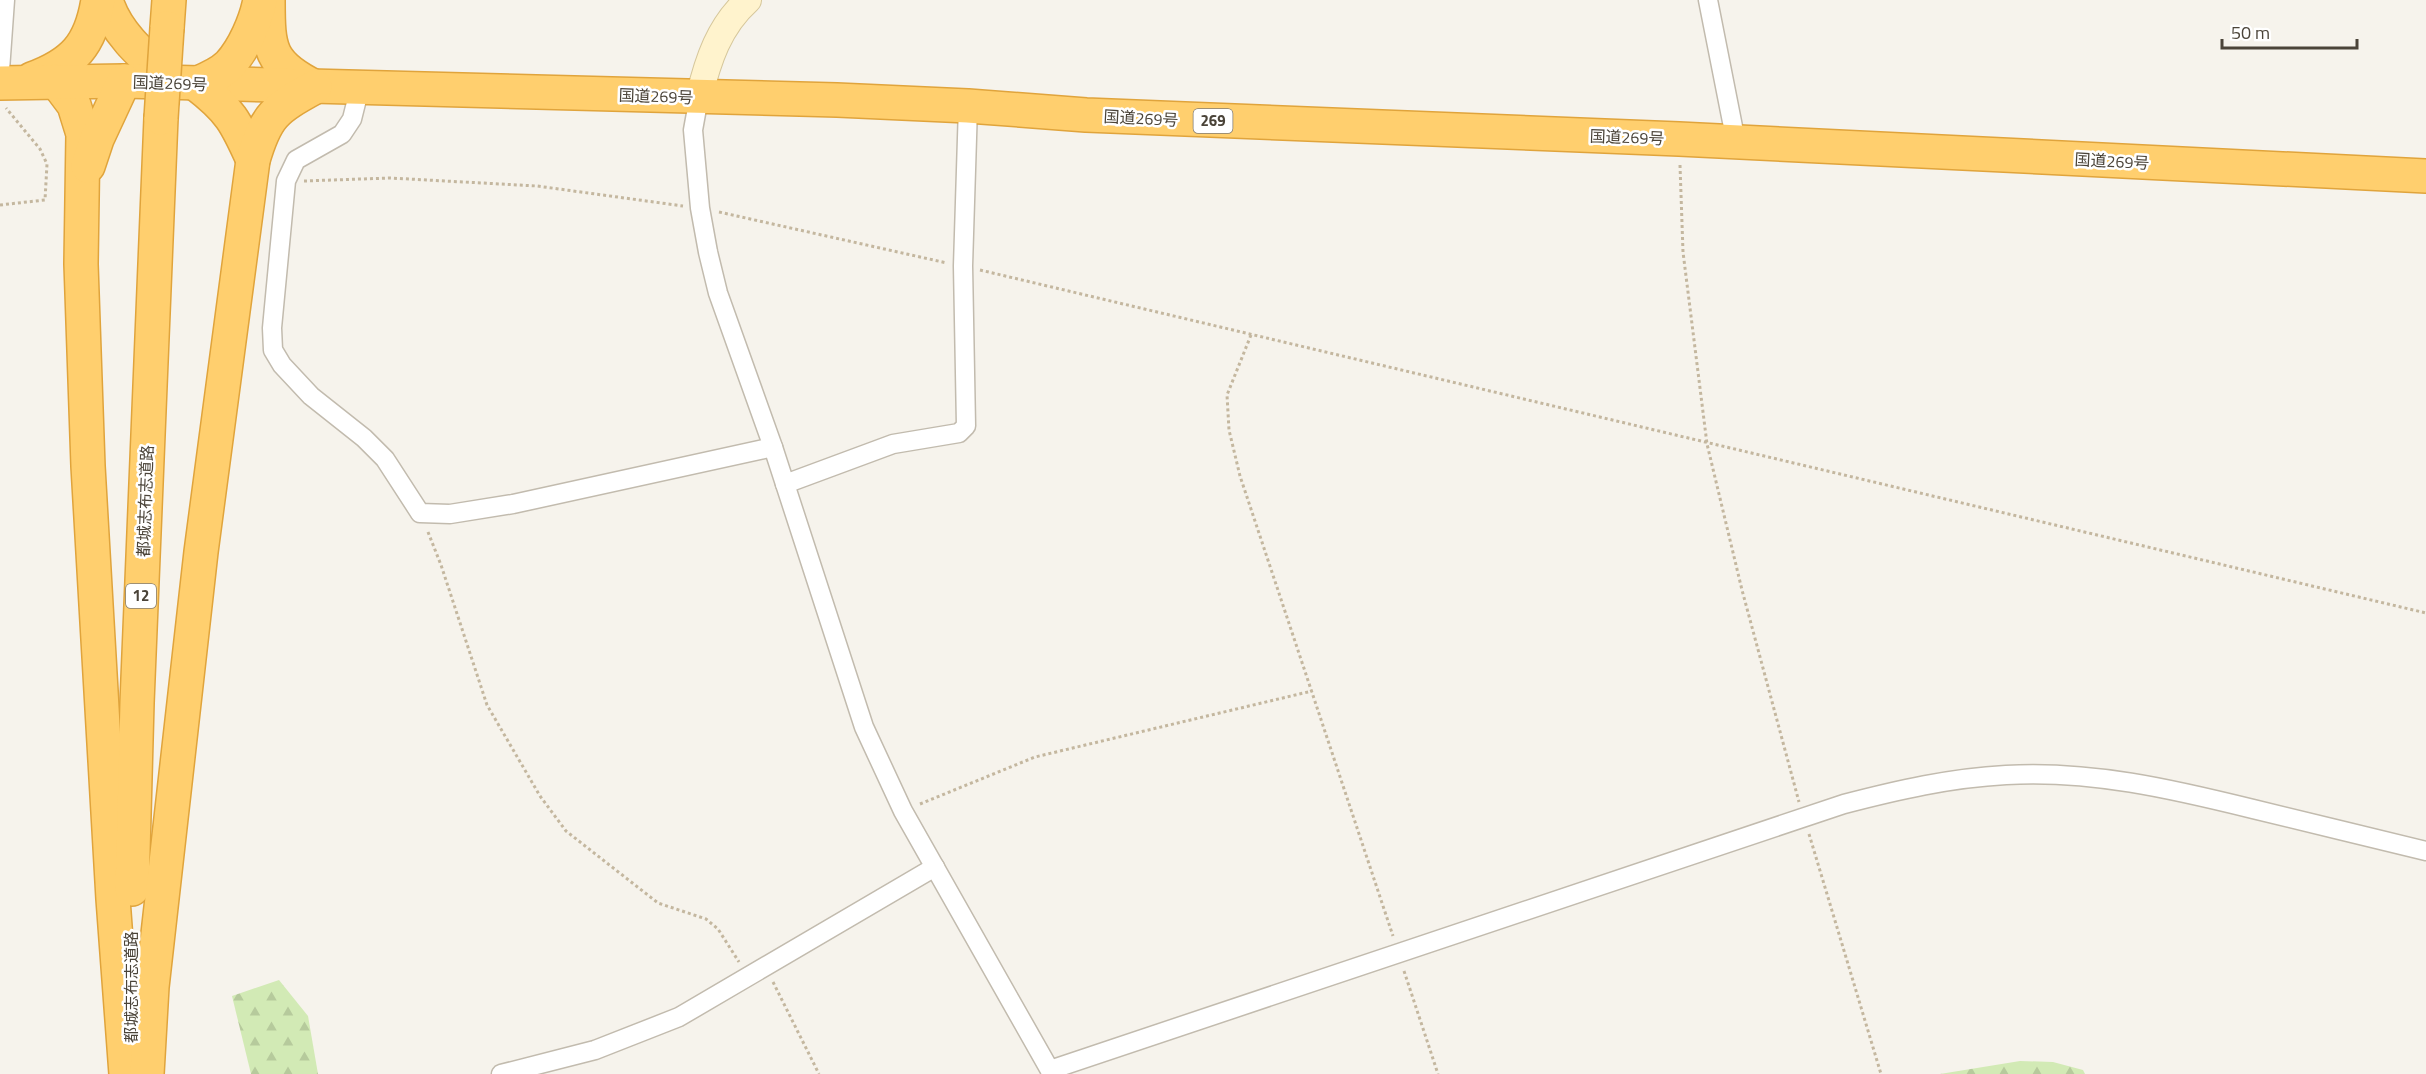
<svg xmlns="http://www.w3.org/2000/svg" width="2426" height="1074" font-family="'Titillium Web','Noto Sans JP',sans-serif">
<defs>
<pattern id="forest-firs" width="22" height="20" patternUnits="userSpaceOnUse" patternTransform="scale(1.5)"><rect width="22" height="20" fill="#d2eab5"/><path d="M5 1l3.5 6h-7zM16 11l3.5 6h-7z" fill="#b6ca9c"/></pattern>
</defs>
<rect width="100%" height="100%" fill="#f6f3ec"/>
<g fill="url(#forest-firs)">
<polygon points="279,980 308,1016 318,1074 251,1074 232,996"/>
<polygon points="2020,1061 2053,1062 2083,1070 2085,1074 1940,1074"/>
</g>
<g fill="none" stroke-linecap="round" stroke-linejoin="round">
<g stroke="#c2bbae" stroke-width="21">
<g id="street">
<polyline points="1708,0 1736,142"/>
<polyline points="0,70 5,0"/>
<polyline points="360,87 352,119 342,134 296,160 286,181 272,328 273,350 282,365 311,396 364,438 385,459 420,513 450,514 513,504 773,447"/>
<polyline points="699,97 693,130 700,208 708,252 718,293 773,447 864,727 903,811 1052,1074"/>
<polyline points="785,484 893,444 959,433 966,426 963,266 968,106"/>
<path d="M 1050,1070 L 1844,804 C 1898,790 1950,778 2006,775 C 2090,770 2172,789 2253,809 C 2311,823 2368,837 2426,851"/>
<polyline points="501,1074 595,1050 679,1017 935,867"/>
</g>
</g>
<g stroke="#d6c79b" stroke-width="28">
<path id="secondary" d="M 699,97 C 708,60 719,26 748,0"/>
</g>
<g stroke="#e0a43c" stroke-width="36">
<g id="highway">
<path d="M 106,0 C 116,35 147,59 174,83"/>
<path d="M 268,0 C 268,49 269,64 315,87"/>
<polyline points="167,28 169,0"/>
<path d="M 32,79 C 73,64 91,45 98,0"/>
<polyline points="56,81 74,105 83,134 81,264 88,466 113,899 126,1074"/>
<polyline points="0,83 124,81 837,100 968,106 1086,115 1679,139 2426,176"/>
<path d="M 253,160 C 236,122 230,110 196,84 C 208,79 220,74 229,65 C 244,49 256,21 260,0"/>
<polyline points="88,166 97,139 124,81"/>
<polyline points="132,889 137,703 161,118"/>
<path d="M 147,1074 L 152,987 L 201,552 L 253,160 C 266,115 275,109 315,87"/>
</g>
</g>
<g stroke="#c4b79f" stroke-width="3" stroke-dasharray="3 3" stroke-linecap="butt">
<polyline points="1680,165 1683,252 1707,444 1742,590 1799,802"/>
<polyline points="304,181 390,178 537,186 683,206"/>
<polyline points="0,205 45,200 47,164 40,149 6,108"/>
<polyline points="719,212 947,263"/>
<polyline points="980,270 2426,613"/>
<polyline points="1251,335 1227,395 1229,430 1240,476 1393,936"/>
<polyline points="428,532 441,565 487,705 540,796 566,831 658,903 706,919 718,929 739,962"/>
<polyline points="920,804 1035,757 1312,691"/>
<polyline points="1809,834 1881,1074"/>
<polyline points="1404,971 1438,1074"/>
<polyline points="773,982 819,1074"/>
</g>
<use href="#street" stroke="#fff" stroke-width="18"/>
<use href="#secondary" stroke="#fff3cd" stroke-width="26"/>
<use href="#highway" stroke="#ffcf6e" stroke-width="33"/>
<g stroke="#e0a43c" stroke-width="36" stroke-linecap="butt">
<polyline id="highway-bridge" points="161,118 167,28"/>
</g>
<use href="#highway-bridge" stroke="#ffcf6e" stroke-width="33"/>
</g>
<g text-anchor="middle" stroke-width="5" stroke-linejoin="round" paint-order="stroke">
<g fill="#fff" stroke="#817c74" stroke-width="1.5">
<rect x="1193.5" y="109" width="39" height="24" rx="4.5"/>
<rect x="126" y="584" width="30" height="24" rx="4.5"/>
</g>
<g font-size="15" font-weight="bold" fill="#4b4439">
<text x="1213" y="126">269</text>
<text x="141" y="601">12</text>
</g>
<g font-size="16" fill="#4b4439" stroke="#fff">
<text transform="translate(170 83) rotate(2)" y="6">国道269号</text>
<text transform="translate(656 96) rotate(2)" y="6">国道269号</text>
<text transform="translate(1141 118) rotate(3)" y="6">国道269号</text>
<text transform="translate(1627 137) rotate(2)" y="6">国道269号</text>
<text transform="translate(2112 161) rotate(3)" y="6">国道269号</text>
<text transform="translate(145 501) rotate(-88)" y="6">都城志布志道路</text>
<text transform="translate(131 987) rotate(-90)" y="6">都城志布志道路</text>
</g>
</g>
<path d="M2222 39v9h135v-9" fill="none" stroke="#4b4439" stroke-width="3"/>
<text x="2231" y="39" font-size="18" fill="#4b4439" stroke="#ffffff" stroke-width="4.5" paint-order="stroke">50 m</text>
</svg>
